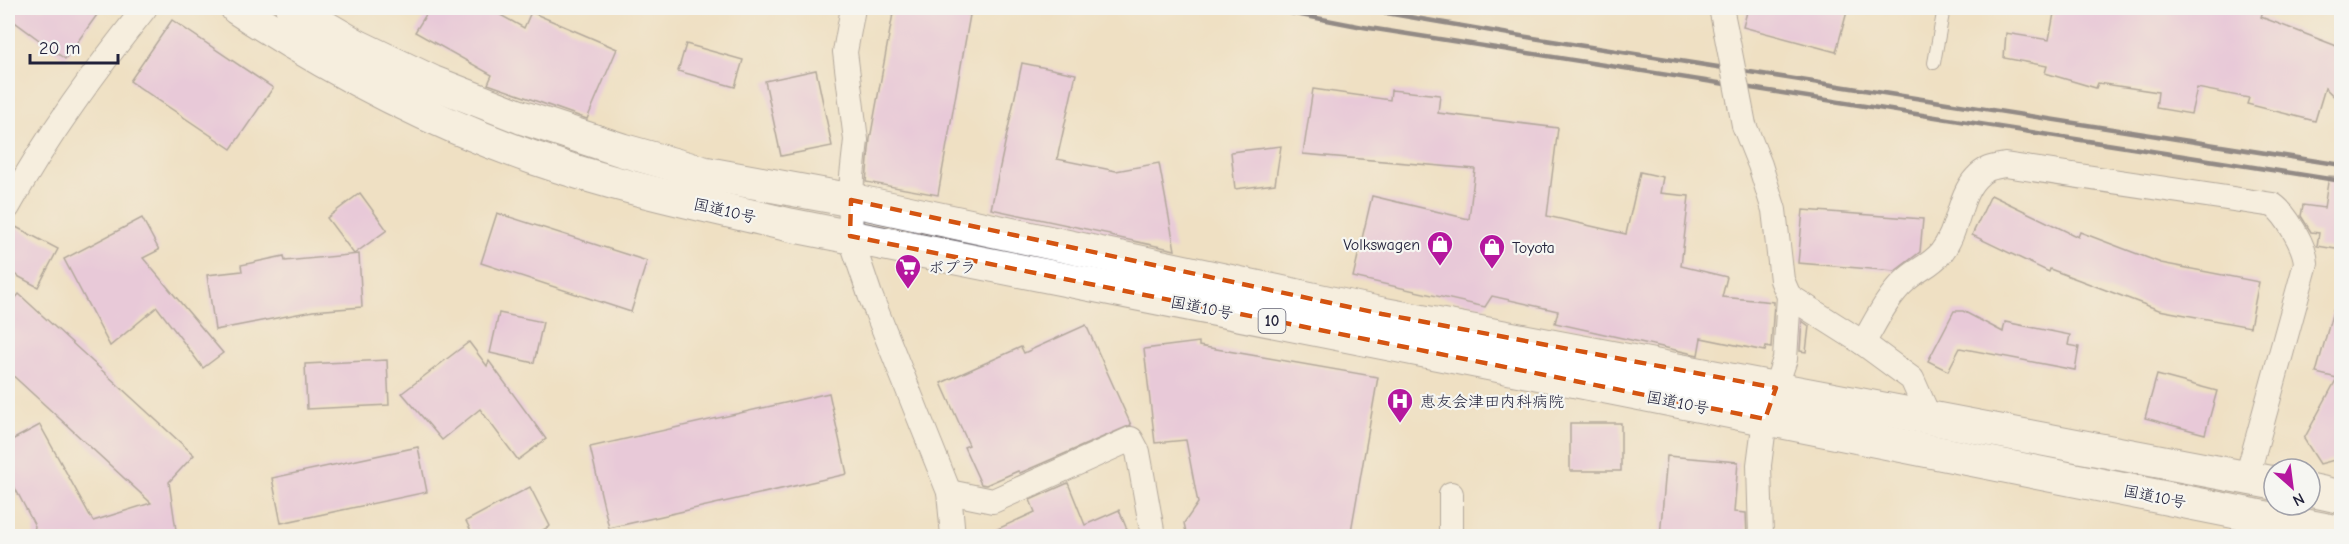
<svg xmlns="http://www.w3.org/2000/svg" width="2349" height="544" font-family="'Comic Neue','Klee One',sans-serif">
<rect width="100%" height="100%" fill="#f6f6f2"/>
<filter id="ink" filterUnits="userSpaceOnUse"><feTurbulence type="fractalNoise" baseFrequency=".0167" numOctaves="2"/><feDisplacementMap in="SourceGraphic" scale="12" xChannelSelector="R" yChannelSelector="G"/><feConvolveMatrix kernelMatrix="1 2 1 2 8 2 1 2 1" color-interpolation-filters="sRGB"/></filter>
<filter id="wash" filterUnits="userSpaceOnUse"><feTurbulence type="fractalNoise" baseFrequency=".008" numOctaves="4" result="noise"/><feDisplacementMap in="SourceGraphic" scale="24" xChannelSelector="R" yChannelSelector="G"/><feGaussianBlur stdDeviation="1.35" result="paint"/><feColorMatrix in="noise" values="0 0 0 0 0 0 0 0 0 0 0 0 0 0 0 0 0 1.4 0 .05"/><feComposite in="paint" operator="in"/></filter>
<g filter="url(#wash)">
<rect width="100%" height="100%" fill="#efe0c3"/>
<g id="blocks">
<g fill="#e1aef2">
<polygon points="8,8 102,8 65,59 8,17"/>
<polygon points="430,8 488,8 524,28 531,12 617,49 587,119 488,84 492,75 415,32"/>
<polygon points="894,8 932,8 970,15 938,195 866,182 870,139"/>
<polygon points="1748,8 1848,8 1836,52 1743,27"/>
<polygon points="2055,8 2264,8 2261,17 2342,48 2342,104 2325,88 2315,121 2247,104 2249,98 2197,88 2191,114 2156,108 2158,92 2098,83 2096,88 2045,73 2047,66 2004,58 2006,33 2049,40"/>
<polygon points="172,20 273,88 231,149 130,81"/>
<polygon points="686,44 743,60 735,87 678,71"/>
<polygon points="1022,63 1076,74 1057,159 1116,171 1159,163 1175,250 1110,236 1110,234 991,209"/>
<polygon points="816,70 832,146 781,156 765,81"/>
<polygon points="1313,89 1390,100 1391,90 1440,95 1438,113 1558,128 1547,216 1626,234 1640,172 1663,177 1660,193 1689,196 1681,266 1727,277 1722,297 1774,302 1771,348 1766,347 1765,351 1701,338 1698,355 1555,323 1558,311 1492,296 1485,307 1353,277 1372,196 1469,219 1475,169 1303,154"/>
<polygon points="1281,146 1275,184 1235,189 1231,152"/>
<polygon points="2329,176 2342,177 2342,250 2317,246 2319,233 2311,232 2301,216 2303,205 2324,208"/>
<polygon points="360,193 387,230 354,254 327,218"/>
<polygon points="1991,195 2078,237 2080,232 2161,263 2259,282 2250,327 2159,310 2050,269 2049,272 1972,235"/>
<polygon points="1803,210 1923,219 1920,252 1895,271 1798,263"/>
<polygon points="497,213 647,261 631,312 481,263"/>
<polygon points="142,218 159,250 143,258 223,353 203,368 157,307 110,346 64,259"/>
<polygon points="14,226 58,249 38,287 8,271 8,239"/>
<polygon points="359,254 362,307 313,311 215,330 207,275 242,271 241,265 284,256 285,261"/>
<polygon points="19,294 194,455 169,482 177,537 33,537 35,526 15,488 8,492 8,442 40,425 93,521 151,503 8,371 8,307"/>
<polygon points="2334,307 2342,308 2342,458 2320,464 2304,439 2337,378 2316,373"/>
<polygon points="1954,311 1963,311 2003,332 2005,322 2070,335 2068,345 2079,347 2075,370 1960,348 1948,371 1928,361"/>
<polygon points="499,313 543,322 534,363 490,353"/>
<polygon points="1802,321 1809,326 1806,352 1800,351"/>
<polygon points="1086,325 1131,425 1020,473 1018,471 986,485 981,484 964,447 969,445 941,383 1021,347 1024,353"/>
<polygon points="469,342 487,366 489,361 546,439 518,460 480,409 442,440 402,393"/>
<polygon points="1199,342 1199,346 1378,377 1350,537 1187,537 1184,523 1198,503 1186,440 1155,443 1144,349"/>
<polygon points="387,360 389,405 307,409 305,364"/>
<polygon points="2157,375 2217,391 2205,434 2145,418"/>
<polygon points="829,393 847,474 609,528 590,447"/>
<rect x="1570" y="423" width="51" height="48"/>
<polygon points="418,447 427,492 281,523 272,478"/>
<polygon points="1667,456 1738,462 1734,512 1746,513 1747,537 1660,537"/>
<polygon points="1068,483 1085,525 1119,510 1130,537 980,537 1035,512 1030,500"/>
<polygon points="530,487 550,526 531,537 474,537 466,521"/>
</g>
</g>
</g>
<g filter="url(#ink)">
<use href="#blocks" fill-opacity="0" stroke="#6a646b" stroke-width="1.5"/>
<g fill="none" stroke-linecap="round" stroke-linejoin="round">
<g stroke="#6a646b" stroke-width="14">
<polyline id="lane" points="1934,63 1944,8"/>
</g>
<g stroke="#6a646b" stroke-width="26">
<g id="street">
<polyline points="853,8 845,52 856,140 852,176 850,236 870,295 949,492 953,536"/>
<polyline points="1721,8 1726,32"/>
<polyline points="1744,125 1760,165 1774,210 1782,280 1789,296 1785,359 1765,419 1759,465 1761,536"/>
<path d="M 8,207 C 47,136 95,71 145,8"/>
<polyline points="1789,296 1863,343 1912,379 1929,417"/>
<path d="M 1863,343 C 1875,323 1887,297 1905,281 C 1916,270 1930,266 1941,253 C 1959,230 1958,197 1976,178 C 1985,168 1993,167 2005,165 L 2273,205 C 2286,214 2305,246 2306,263 L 2247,477"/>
<polyline points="949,492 993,501 1131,439 1138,452 1153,536"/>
<polyline points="1451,536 1451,494"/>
</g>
</g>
<g stroke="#6a646b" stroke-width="35">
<g id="highway">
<path d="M 237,8 C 330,69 428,121 534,158 C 617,187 704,205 790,225 L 2342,533"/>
<polyline points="292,8 357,46 432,82 521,117 622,150 704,173 851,200 1382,314 2274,483"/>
<polyline points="2310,490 2342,497"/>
</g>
</g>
<use href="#lane" stroke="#fff" stroke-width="12"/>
<use href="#street" stroke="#fff" stroke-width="24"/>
<use href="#highway" stroke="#fff" stroke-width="33"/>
<g stroke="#22223b" stroke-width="4.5">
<polyline points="1265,8 1363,27 2342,181"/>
<polyline points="1357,8 1533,38 2342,165"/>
</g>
<g stroke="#6a646b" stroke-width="26" stroke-linecap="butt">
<polyline id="street-bridge" points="1726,32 1744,125"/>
</g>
<use href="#street-bridge" stroke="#fff" stroke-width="24"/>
</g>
</g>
<path d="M0 0H2349V544H0ZM 851,200 L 1382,314 L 1776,388 L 1765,419 L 850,236 Z" fill="#efe0c3" fill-opacity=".55" fill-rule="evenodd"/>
<path fill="none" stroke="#d45411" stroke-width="4.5" stroke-dasharray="12 8" stroke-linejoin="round" d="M 851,200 L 1382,314 L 1776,388 L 1765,419 L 850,236 Z"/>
<defs>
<g id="shop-pin" transform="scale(1.35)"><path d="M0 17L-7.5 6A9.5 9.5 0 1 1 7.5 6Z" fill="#b5179e" stroke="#f6f6f2"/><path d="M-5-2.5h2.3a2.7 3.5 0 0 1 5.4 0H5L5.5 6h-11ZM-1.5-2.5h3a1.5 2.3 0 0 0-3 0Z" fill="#fff"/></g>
<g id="supermarket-pin" transform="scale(1.35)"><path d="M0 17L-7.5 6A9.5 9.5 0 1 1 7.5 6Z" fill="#b5179e" stroke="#f6f6f2"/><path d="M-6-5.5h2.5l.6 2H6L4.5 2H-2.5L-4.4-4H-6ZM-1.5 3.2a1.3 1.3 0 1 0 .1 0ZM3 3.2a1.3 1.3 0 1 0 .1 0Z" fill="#fff"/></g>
<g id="hospital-pin" transform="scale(1.35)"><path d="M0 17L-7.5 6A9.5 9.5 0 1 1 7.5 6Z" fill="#b5179e" stroke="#f6f6f2"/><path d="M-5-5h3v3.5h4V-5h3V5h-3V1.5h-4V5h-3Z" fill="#fff"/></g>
</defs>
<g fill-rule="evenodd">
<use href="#shop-pin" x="1440" y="244"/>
<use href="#shop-pin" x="1492" y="247"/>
<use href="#supermarket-pin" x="908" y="267"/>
<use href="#hospital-pin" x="1400" y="401"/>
</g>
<g text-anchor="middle" stroke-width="4.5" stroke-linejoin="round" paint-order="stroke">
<rect fill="#f6f6f2" stroke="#626272" stroke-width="1.5" x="1258.5" y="309" width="27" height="24" rx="4.5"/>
<g font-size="15" font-weight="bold" fill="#22223b">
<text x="1272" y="326">10</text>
</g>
<g font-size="16" fill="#22223b" stroke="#f6f6f2">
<text transform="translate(725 210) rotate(13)" y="6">国道10号</text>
<text transform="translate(1202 307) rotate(11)" y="6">国道10号</text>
<text transform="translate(1678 402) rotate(11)" y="6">国道10号</text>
<text transform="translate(2155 496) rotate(11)" y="6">国道10号</text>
</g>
<g font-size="16" fill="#22223b" stroke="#f6f6f2" text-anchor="start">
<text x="1420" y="250" text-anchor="end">Volkswagen</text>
<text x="1512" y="253">Toyota</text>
<text x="928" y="273">ポプラ</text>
<text x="1420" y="407">恵友会津田内科病院</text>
</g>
</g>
<rect width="2349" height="544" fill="none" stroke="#f6f6f2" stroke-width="30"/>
<g transform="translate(2292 487) rotate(152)"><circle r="28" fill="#f6f6f2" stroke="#a1a1a9" stroke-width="1.5"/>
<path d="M0-4.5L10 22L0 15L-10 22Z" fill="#b5179e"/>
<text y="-9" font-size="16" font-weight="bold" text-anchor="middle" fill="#22223b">N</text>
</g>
<path d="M30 54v9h88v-9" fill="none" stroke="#22223b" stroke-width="3"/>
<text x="39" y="54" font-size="18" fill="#22223b" stroke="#f6f6f2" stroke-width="4.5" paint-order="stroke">20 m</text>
</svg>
